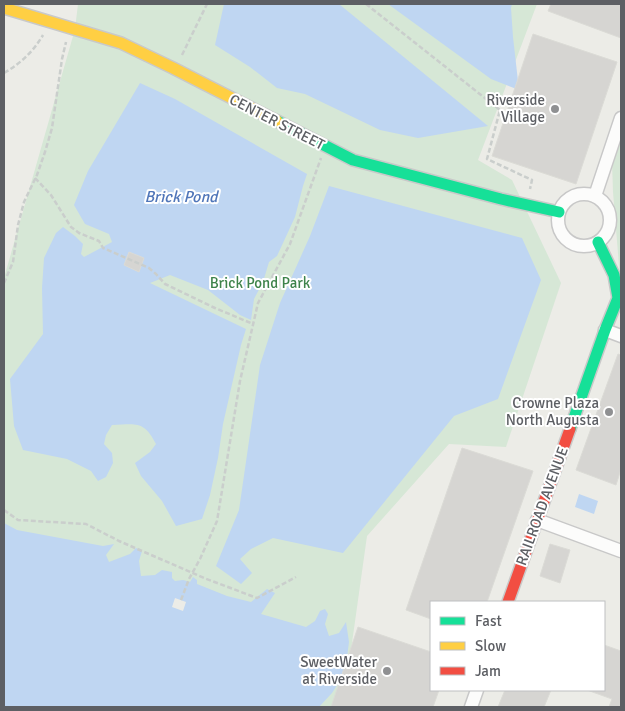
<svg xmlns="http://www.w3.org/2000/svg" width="625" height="711" font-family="Signika,sans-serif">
<rect width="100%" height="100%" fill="#ecece7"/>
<g fill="#d6e7d6">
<polygon points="78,4 537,4 478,160 512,180 561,283 506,447 449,444 367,536 343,707 4,707 4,278 75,29"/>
<polygon points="621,140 621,279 620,278 613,192 612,162"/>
</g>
<g fill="#bfd6f2">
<polygon points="224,4 339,4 488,126 418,138 380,130 305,94 277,88 250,67 215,45"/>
<polygon points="388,4 512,4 511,8 513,37 519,90 491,79"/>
<path d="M 140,83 L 175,99 L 307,174 L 303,186 L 295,217 L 277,256 L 269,262 L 263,282 L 254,299 L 251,320 L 240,315 L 208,290 L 170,275 L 150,283 L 246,329 L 241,345 L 223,424 L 218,458 L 210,495 L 202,519 L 176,526 L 162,501 L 141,476 L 135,463 L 150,452 L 156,444 C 144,420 136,424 112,425 L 106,435 L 104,444 L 112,453 L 113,463 L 106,477 L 98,481 L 91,471 L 67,459 L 23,450 L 14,426 L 10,379 L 43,334 L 42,288 L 44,258 L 56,233 L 63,227 L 75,236 L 83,244 L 81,254 L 84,257 L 112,242 L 109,234 L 85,224 L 74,205 L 88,171 Z"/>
<polygon points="329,186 522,238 541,280 498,399 454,416 343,553 273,538 251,549 240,559 252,573 241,584 216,566 239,510 260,365 280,303 310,236"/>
<polygon points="579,494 598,501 594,514 575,507"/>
<polygon points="4,523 17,530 103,546 114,544 106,555 109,562 130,554 136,548 142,551 139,561 141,576 155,575 162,570 172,572 172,578 175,581 183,580 190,582 193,577 197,580 197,584 227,596 251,602 267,589 275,593 261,614 306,627 315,621 320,611 325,609 328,614 325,624 329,636 339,633 346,622 349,642 345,673 332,693 319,707 4,707"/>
</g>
<polygon fill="#ecece7" points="175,598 186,602 183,611 172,607"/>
<g fill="#d6d5d2" stroke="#dbdbd6">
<polygon points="551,4 621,4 621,38 548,11"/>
<polygon points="533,34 617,62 576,184 492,156"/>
<polygon points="129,252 144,258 139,272 124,265"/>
<polygon points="618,354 621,355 621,469 616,485 576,470"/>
<polygon points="462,448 533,471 487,602 431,602 431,619 406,610"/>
<polygon points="550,544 570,550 560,583 540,576"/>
<polygon points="358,627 431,652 431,690 439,690 433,707 331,707"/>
<polygon points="604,645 621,651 621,707 609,707 612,699 587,690 604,690"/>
<polygon points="505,690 551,690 544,707 498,707"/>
</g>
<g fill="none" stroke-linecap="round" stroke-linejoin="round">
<g stroke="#c8c8c8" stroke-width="15">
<g id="street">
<circle cx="584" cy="220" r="26"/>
<polyline points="595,196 621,118"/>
<polyline points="605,330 621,336"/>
<polyline points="537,520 621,551"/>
<polyline points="471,707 477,690"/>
</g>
</g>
<g stroke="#c9c9c9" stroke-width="14">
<g id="fast">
<polyline points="277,121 353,160 501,199 559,212"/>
<polyline points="570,429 605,330 618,298 614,275 598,242"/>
</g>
</g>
<g stroke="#c9c9c9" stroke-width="14">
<polyline id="slow" points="4,8 121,43 173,68 277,121"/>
</g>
<g stroke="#c9c9c9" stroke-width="14">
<polyline id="jam" points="508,602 570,429"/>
</g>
<g stroke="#cacecc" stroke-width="2.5" stroke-dasharray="5 2.5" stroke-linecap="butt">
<polyline points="366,4 500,110 487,159 532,180 530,189"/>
<polyline points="182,55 207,4"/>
<path d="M 4,73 C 21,63 33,52 43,35"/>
<polyline points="35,178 51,195 71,227 79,233 99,241 103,248 149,268 156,274 165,284 215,308 253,324"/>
<polyline points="4,283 13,262 18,225 24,202 37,175 45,152 52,128 62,59 66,42"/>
<polyline points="4,510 18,520 86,524 119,541 204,578 257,598 296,577"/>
<polyline points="181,600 189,579 200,559 217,521 240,381 258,303 290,244 321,158"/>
</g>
<use href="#street" stroke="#fcfcfb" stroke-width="12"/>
<use href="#fast" stroke="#16e098" stroke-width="11"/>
<use href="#slow" stroke="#ffcf43" stroke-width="11"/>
<use href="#jam" stroke="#f24e42" stroke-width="11"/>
</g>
<g fill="#8f9092" stroke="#fff" stroke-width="2">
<circle cx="555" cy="109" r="5"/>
<circle cx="609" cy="412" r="5"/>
<circle cx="387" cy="671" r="5"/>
</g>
<g text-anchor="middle" stroke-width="4" stroke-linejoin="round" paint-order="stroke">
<g font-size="15" fill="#5d5f64" stroke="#fff" text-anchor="end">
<text x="545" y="105">Riverside<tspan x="545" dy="17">Village</tspan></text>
<text x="599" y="408">Crowne Plaza<tspan x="599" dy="17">North Augusta</tspan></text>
<text x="377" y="667">SweetWater<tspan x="377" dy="17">at Riverside</tspan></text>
</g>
<g font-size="15" fill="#5d5f64" stroke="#fff">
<text transform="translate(277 122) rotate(27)" y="5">CENTER STREET</text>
<text transform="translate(542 506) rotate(-70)" y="5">RAILROAD AVENUE</text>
</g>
<g font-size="15" fill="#3e834a" stroke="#fff">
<text x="260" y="288">Brick Pond Park</text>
</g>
<g font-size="16" font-style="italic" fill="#5076b9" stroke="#fff">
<text x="181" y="202">Brick Pond</text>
</g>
</g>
<rect width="625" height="711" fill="none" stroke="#5d5f64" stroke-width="10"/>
<rect x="430" y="601" width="175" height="90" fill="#ffffff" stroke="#bebfc1"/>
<rect x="440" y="617" width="25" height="8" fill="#16e098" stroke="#bebfc1"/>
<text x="475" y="626" font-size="15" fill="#5d5f64">Fast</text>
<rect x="440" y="642" width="25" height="8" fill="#ffcf43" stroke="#bebfc1"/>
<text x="475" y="651" font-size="15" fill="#5d5f64">Slow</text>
<rect x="440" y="667" width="25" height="8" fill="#f24e42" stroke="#bebfc1"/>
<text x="475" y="676" font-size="15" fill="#5d5f64">Jam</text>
</svg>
